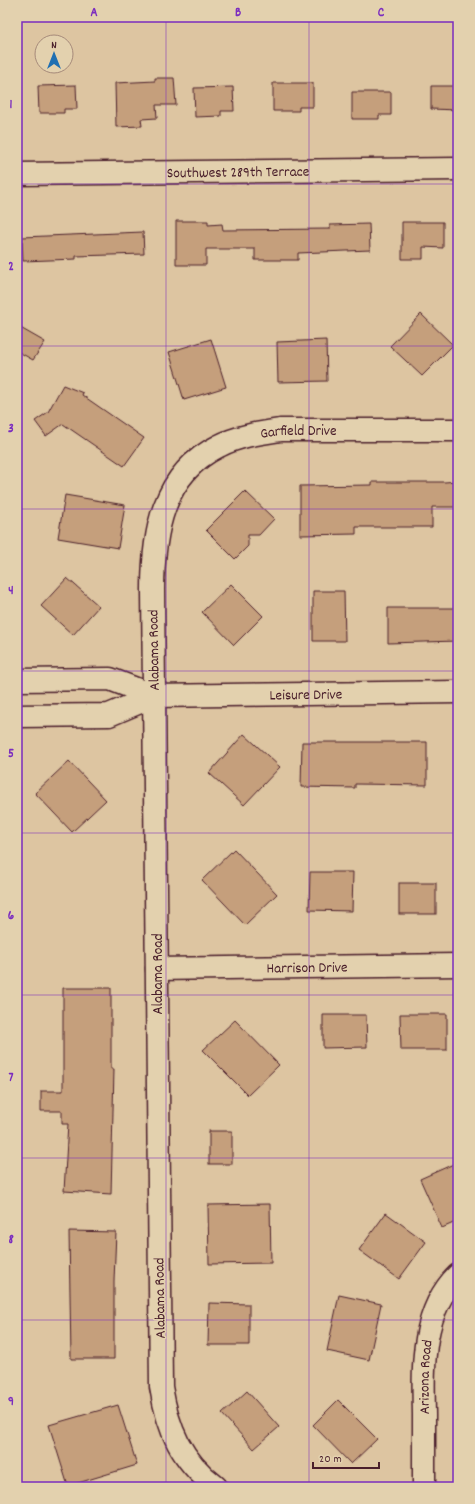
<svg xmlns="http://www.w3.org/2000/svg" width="475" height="1504" font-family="Dekko,sans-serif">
<rect width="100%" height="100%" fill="#ddc5a1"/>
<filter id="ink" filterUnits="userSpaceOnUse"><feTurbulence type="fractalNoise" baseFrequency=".025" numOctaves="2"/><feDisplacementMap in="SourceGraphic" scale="8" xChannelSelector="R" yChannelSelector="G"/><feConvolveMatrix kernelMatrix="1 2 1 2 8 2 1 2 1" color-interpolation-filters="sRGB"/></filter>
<g filter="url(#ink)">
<g fill="#c59f7b" stroke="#4a1f2b">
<polygon points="155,78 174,78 176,105 156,105 157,118 141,119 142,126 116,127 115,83 155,81"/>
<polygon points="273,83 313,83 313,107 299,107 299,111 273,111"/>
<polygon points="76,85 77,109 64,109 64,113 39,113 38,86"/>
<polygon points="431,86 458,86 458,110 431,109"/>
<polygon points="233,87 234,111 221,111 221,116 195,117 194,88"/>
<polygon points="352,92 391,92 391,115 379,115 379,119 352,119"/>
<polygon points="176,221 208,221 208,225 222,224 223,230 330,229 330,225 369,224 370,250 298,253 298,260 255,260 255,249 206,249 206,265 176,265"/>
<polygon points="402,222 443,222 443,248 423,247 423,259 402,259"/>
<polygon points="143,232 144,254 76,256 76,259 23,261 22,237"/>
<polygon points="421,314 453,345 422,376 390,346"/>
<polygon points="17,326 45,342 33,360 17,351"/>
<polygon points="211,339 226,387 184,400 169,352"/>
<polygon points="326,340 327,381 278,382 277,342"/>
<polygon points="63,385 83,393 82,395 144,438 124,466 63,424 46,436 35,421 48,412"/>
<polygon points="458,481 458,507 432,507 432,527 356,527 356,534 300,535 300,486 372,485 372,482 445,482"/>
<polygon points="245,491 274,519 259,535 248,535 248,546 235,559 206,530"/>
<polygon points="65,495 125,505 118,548 58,538"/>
<polygon points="67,578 99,606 73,635 41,606"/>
<polygon points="231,584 263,616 234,645 202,612"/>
<polygon points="313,591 344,591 345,641 313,641"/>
<polygon points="388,608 458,608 458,641 388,643"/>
<polygon points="244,734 280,767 244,805 209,773"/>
<polygon points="302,742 427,742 427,785 355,784 355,788 301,787"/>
<polygon points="69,761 106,800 72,832 35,793"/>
<polygon points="234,849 277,894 245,925 202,880"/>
<polygon points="310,872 353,872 352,911 309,910"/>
<rect x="399" y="883" width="37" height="31"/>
<polygon points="63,988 111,988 111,1069 114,1069 111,1194 64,1191 68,1124 62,1124 62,1111 41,1111 41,1091 63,1091"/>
<polygon points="400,1014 447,1014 447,1050 401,1050"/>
<polygon points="323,1015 366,1015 367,1047 323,1048"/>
<polygon points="235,1020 279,1065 248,1095 203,1050"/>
<rect x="209" y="1131" width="23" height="33"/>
<polygon points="458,1162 458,1221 442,1228 420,1179"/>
<polygon points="270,1204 271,1263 209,1264 208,1205"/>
<polygon points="386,1213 426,1242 399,1279 359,1250"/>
<polygon points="69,1231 116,1232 114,1281 114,1359 71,1359"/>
<polygon points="339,1295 381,1304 369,1360 327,1351"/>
<polygon points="209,1303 249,1304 249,1345 208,1345"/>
<polygon points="247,1391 279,1427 254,1449 222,1414"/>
<polygon points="338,1400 377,1439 351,1464 313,1425"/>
<polygon points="118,1405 137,1465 68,1486 49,1425"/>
</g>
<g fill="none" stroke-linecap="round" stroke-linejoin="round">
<g stroke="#4a1f2b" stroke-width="25">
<g id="minor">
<path id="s1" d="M 17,174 L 458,169"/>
<path id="s2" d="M 17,680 L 110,679 L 154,696 L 458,692"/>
<polyline points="17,716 109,715 154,696"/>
<path id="s3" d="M 157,969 L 458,965"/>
<path id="s4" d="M 216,1487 C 181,1460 168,1430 161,1387 L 153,590 C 153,533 162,474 219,446 C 238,436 260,433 280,430 L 458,430"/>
<path id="s5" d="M 424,1487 C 424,1463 424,1438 424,1414 C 423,1366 421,1311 458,1275"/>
</g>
</g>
<use href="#minor" stroke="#e3d1ae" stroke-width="22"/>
</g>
</g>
<path fill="none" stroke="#7b2cbf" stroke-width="1" stroke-opacity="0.55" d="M 166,17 L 166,1487M 309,17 L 309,1487M 17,184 L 458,184M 17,346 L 458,346M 17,509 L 458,509M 17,671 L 458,671M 17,833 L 458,833M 17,995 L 458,995M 17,1158 L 458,1158M 17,1320 L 458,1320"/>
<g text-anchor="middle" stroke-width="3" stroke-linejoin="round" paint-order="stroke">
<g font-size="15" fill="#4a1f2b" stroke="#e3d1ae">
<text dy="5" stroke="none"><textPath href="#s1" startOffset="221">Southwest 289th Terrace</textPath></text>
<text dy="5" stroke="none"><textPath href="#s4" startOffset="1164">Garfield Drive</textPath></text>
<text transform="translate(153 650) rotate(-91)" y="5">Alabama Road</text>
<text dy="5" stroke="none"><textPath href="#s2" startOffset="292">Leisure Drive</textPath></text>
<text dy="5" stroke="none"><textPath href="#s3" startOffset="150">Harrison Drive</textPath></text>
<text transform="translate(157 974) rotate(-90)" y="5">Alabama Road</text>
<text transform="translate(159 1298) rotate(-91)" y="5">Alabama Road</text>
<text dy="5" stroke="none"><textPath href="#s5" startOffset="110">Arizona Road</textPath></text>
</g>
</g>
<rect width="475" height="1504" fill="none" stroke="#e3d1ae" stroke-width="44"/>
<g transform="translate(54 54)"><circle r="19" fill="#e3d1ae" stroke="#a68a7a"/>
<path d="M0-3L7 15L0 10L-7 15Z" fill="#1f6fb2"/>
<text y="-6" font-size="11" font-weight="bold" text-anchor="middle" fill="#4a1f2b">N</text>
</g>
<path d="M313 1462v6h66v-6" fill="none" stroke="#4a1f2b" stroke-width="2"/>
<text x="319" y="1462" font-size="12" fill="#4a1f2b" stroke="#e3d1ae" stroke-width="3" paint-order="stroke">20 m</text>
<rect x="22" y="22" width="431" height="1460" fill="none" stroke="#7b2cbf" stroke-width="1.5"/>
<g font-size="13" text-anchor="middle" font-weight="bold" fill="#7b2cbf">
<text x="94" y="16">A</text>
<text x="238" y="16">B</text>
<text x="381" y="16">C</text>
<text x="11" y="108">1</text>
<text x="11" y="270">2</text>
<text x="11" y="432">3</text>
<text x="11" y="594">4</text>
<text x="11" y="757">5</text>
<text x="11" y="919">6</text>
<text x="11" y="1081">7</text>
<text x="11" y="1243">8</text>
<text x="11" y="1405">9</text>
</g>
</svg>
